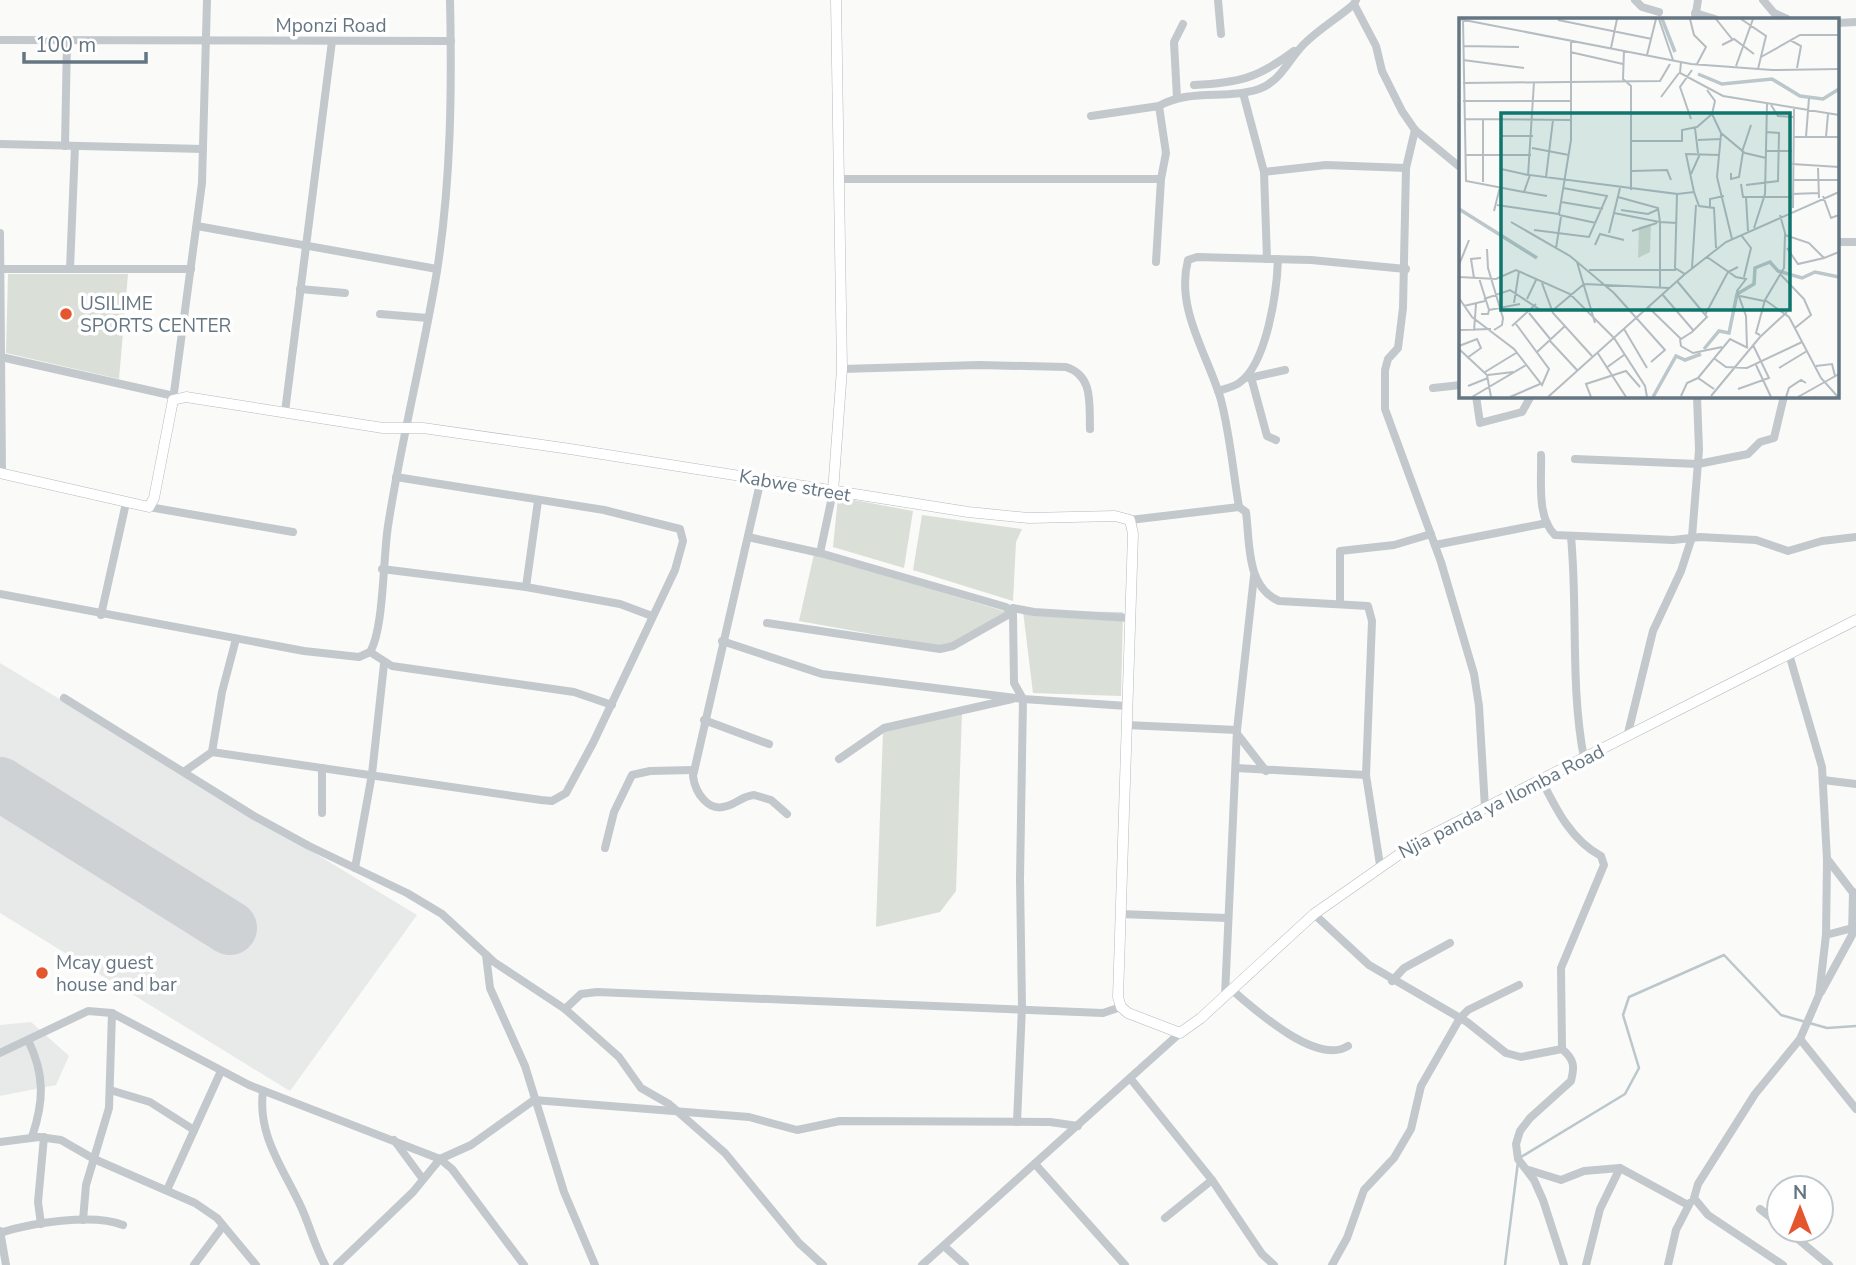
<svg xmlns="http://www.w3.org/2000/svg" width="1856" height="1265" font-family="'Nunito Sans',sans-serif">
<rect width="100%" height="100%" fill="#fafaf8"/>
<g fill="#e8e9e9">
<polygon points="0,663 417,915 290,1091 0,913"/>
<polygon points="31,1022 69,1056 56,1085 0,1096 0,1025"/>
</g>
<g fill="#dadfd7">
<polygon points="8,274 128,274 119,379 6,353"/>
<polygon points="838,497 913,511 904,568 833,547"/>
<polygon points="922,515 1022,529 1016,542 1013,601 913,570"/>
<polygon points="814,554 1007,612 950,648 799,621"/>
<polygon points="1023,611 1123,612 1121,696 1033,693"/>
<polygon points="962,711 956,891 940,912 876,927 883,732"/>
</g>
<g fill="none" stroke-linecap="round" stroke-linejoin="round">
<g stroke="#bbc7cb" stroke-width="2.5">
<polyline points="1521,1157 1625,1094 1639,1068 1623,1015 1629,997 1724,955 1781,1015 1827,1028 1856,1026"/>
<polyline points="1505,1265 1518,1162"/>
</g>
<polyline stroke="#ced2d4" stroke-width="54" points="0,784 230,928"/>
<g stroke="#b5babe" stroke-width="11">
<g id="major">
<polyline points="0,473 149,507 154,498 173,400 186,397 383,428 423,428 570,449 968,512 1029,518 1115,516 1130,520 1133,534 1118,997 1121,1007 1128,1013 1180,1033 1201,1018 1314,914 1414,844 1856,620"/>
<polyline points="833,492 842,369 836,0"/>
</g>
</g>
<g stroke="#c3c8cc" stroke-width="8">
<polyline points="1218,0 1221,34"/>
<polyline points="1356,0 1354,4 1376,46 1382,71 1402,111 1415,130 1461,168"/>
<polyline points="1635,0 1642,7 1659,12"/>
<polyline points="1763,0 1774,13 1787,19"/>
<polyline points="1695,13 1715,19"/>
<polyline points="1695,19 1698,0"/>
<polyline points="1837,23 1856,22"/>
<polyline points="0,40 451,41"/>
<path d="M 1194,85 C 1239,83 1258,78 1294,51"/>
<polyline points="1243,93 1264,172 1267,259"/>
<polyline points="1177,98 1174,42 1183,24"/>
<polyline points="1091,116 1159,106"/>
<polyline points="1415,130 1406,168 1403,308 1398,348 1388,359 1385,370 1385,409 1441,562 1474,674 1479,706 1485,808"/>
<polyline points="0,144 203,149"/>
<polyline points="65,146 67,40"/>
<polyline points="1264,172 1326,165 1406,168"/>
<path d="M 840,179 L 1161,179 L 1166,153 L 1159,106 C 1190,88 1227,100 1259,89 C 1281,81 1288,60 1304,44 C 1319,29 1338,18 1354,4"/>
<polyline points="197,226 437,269"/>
<polyline points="0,233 2,473"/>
<polyline points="1837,242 1856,242"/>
<polyline points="1156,262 1161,179"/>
<polyline points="0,269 191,269"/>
<polyline points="70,269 75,146"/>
<polyline points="300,289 345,293"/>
<polyline points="380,314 428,318"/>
<polyline points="1,357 174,396"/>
<path d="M 842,369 L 979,365 L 1066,367 C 1094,376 1089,404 1090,429"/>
<polyline points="1251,377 1267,436 1276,440"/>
<polyline points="1249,378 1285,370"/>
<polyline points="1433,388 1461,385"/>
<path d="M 1218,391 C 1224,389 1233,387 1239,383 C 1267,364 1277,291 1278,259"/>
<polyline points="1476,396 1480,423 1522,412 1531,396"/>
<polyline points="173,400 202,183 207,0"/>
<polyline points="285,412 332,41"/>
<path d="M 1541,455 C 1542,479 1536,517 1555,535 L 1673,540 L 1700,537 L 1756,540 L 1788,551 L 1822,541 L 1856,537"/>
<polyline points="1575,459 1698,464 1748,454 1760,442 1774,438 1784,396"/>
<path d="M 761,479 L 693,776 C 695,792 708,813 727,806 C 737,803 743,796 754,795 L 771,800 L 787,814"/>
<polyline points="149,507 293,532"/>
<path d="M 1239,507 C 1233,471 1230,435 1221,400 C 1208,355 1175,309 1188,260 L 1197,257 L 1311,260 L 1406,269"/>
<path d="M 1130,520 L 1239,507 L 1246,512 C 1250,543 1246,587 1279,601 L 1368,606 L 1372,621 L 1366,775 L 1380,865"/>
<polyline points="748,537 820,553 1006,607 1013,615 1014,683 1023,699 1127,706"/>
<path d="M 1571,537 C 1578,610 1570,686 1584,758"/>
<polyline points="1435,545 1547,523"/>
<polyline points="820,553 833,492"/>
<polyline points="382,569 526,587 620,604 652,616"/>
<polyline points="526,587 538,501"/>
<path d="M 0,594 L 304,651 L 359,657 L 370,652 C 384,629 383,557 388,526 C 401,441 423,356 437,271 C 451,182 452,90 450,0"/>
<polyline points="1340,602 1340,551 1394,545 1431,534"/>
<polyline points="1013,608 1034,612 1130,618"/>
<polyline points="101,615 126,503"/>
<polyline points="767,623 940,649 953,646 1013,612"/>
<polyline points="722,641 822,674 1023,699 1020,879 1022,1007 1017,1122"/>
<polyline points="370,652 392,666 574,692 612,705"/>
<polyline points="64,698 254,816 309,846 407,893 442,914 494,962 565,1009 619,1057 641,1088 669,1104 725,1153 799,1243 823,1265"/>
<polyline points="704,720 769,744"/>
<polyline points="1126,725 1237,730"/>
<polyline points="1238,735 1266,771"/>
<polyline points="1627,737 1653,631 1681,571 1692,537 1699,450 1697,396"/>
<polyline points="212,752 541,800 552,801 566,793 593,743 675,570 683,541 680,529 604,510 396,477"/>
<polyline points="839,759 884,728 1012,699"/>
<polyline points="1236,768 1366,775"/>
<polyline points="185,771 212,752 222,692 236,639"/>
<path d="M 1541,779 C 1556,809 1571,840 1601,856 L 1604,865 L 1561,968 L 1562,1049"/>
<polyline points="1823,780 1856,784"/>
<polyline points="322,813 322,768"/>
<polyline points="605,848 614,812 632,775 650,771 693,770"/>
<polyline points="1828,860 1854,894"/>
<polyline points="355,868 372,774 384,664"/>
<polyline points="1120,914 1227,918"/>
<path d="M 1314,914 L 1369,965 L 1467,1022 L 1506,1053 L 1521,1057 L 1562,1049 C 1574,1059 1575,1066 1571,1081 L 1530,1118 L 1520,1131 L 1516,1144 L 1518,1159 L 1534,1180 L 1543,1200 L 1564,1265"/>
<polyline points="1826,935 1856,927"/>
<polyline points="486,955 490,988 525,1066 564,1192 595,1265"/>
<polyline points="1392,981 1404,968 1450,943"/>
<path d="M 1231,989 C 1255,1010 1317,1066 1348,1046"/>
<polyline points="1821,992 1852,935 1853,892"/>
<polyline points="1225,996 1237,730 1254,576"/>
<polyline points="565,1009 581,994 597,992 1103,1013 1121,1007"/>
<polyline points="1800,1039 1856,1109"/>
<path d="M 28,1040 C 45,1075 44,1101 32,1137"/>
<polyline points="0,1053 88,1011 112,1013 249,1085 440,1159 452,1169 524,1265"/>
<polyline points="1130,1078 1212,1180 1262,1254 1274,1265"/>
<polyline points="110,1090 150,1102 194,1130"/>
<path d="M 263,1091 C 257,1136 284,1169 302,1209 C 310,1227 315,1247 325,1265"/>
<polyline points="394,1140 422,1178"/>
<polyline points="0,1142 39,1137 61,1140 94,1159 195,1203 217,1218 256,1265"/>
<polyline points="1035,1164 1125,1265"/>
<polyline points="1529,1170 1561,1180 1584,1171 1620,1168 1688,1205"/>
<polyline points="167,1190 221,1071"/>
<polyline points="1760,1209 1779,1224"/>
<polyline points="1165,1218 1212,1180"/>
<polyline points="83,1220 86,1185 109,1108 112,1013"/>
<polyline points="41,1224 38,1202 44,1137"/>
<polyline points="1787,1230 1829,1265"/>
<polyline points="0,1231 6,1265"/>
<path d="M 0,1233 C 30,1223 93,1213 123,1225"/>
<polyline points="944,1246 965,1265"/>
<polyline points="194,1265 223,1226"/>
<polyline points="337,1265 413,1192 440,1159 471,1145 534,1100 749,1117 797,1130 840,1121 1050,1122 1078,1126"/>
<polyline points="922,1265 1180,1033"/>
<polyline points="1332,1265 1347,1238 1364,1190 1394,1158 1411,1129 1421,1086 1460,1018 1468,1010 1519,985"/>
<polyline points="1586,1265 1600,1209 1620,1168"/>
<polyline points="1668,1265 1676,1230 1690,1203"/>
<polyline points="1783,1265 1708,1215 1694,1198 1698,1184 1755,1094 1800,1039 1819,995 1826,935 1827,860 1822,767 1789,654"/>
</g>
<use href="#major" stroke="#fff" stroke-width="10"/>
</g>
<g fill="#e4572e" stroke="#fff" stroke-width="2.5">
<circle cx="66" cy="314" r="7"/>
<circle cx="42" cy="973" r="7"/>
</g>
<g text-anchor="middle" stroke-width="7" stroke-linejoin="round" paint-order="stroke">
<g font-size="19" fill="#657683" stroke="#fff">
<text x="331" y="32">Mponzi Road</text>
<text transform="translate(795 485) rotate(10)" y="7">Kabwe street</text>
<text transform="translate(1501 801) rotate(-27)" y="7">Njia panda ya Ilomba Road</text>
</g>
<g font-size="19" fill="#657683" stroke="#fff" text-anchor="start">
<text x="80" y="310">USILIME<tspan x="80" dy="22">SPORTS CENTER</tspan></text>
<text x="56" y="969">Mcay guest<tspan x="56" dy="22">house and bar</tspan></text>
</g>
</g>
<g transform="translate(1459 18)">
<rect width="380" height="380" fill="#fafaf8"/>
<path d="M 192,206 L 191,234 L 179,240 L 180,209 Z" fill="#dadfd7"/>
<path fill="none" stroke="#bbc7cb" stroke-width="3.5" d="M 203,1 L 216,34M 239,56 L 263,66 L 313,61 L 341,78 L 364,81 L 380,71M 0,191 L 78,240M 245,331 L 260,313 L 270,315 L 278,276 L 295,266 L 296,250 L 311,244 L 319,253 L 343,260 L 356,254 L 380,259M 194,379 L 217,338 L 226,342 L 242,336"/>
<path fill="none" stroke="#b5bdc2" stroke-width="2" d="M 0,1 L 232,46 L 313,52 L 380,51M 200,1 L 214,42M 231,1 L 235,17 L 247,29 L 238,46M 257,1 L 273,21M 282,1 L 307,18 L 299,51M 4,2 L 7,163 L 65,174 L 71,157 L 218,176 L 216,250 L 226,256 L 267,224 L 380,174M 99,2 L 193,21M 331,22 L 342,28 L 338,50M 263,27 L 275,21 L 295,36M 4,28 L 60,29M 152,30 L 158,1M 165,32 L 164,61 L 172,68 L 172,172M 111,34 L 164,46M 188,37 L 197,1M 302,39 L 341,17 L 380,17M 4,42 L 65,50M 222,44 L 221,55 L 264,78 L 380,97M 277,48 L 294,1M 4,65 L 201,63 L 211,46M 248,72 L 256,83 L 253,96 L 262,115 L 286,135 L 307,140M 202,79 L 220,55M 4,83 L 112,83M 312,87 L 319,98 L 334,99M 5,101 L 112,102M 232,101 L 221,69 L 233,52M 24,102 L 24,164M 42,102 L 42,169M 236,110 L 239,135M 262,116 L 258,159 L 273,221M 42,118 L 74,118M 334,119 L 380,119M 347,119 L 350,80M 367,119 L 369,96M 239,122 L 261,121M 173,123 L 223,123 L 223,112 L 238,109 L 253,96M 73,130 L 110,137M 307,133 L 333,133M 283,134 L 292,107M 6,137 L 72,137M 333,146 L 380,149M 359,150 L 360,180M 42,151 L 69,157M 173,153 L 208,152 L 212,162M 272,155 L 272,161 L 280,159 L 284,134M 232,156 L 241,136M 69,158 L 75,64M 87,159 L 94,102M 334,162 L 380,162M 282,166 L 284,179 L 333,179M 287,167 L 319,163 L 320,115 L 307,114M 65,174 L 88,178M 235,174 L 227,136 L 261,137M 218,176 L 235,174 L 240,188 L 255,190 L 257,230M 333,176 L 359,175M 364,178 L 372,200 L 380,197M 159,179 L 199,190 L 201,204 L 218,205M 287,179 L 289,213M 102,184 L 144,191M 38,187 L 100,196 L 112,122 L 112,23M 251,189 L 251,181 L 265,178M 334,190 L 335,91M 162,192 L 189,196 L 200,191M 35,193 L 41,169M 155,195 L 201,204 L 201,270M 100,197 L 137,205M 321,197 L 326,215 L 325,250 L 306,282 L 330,299 L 362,360 L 379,379M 52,204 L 111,238 L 155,275 L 206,332 L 192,344M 295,210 L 306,176 L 308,86M 75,212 L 130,219 L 148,178 L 104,170M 173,213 L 198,205M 150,215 L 161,170M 282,217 L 292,230 L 285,259M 326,217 L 350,225 L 365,240 L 380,234M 136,227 L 141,216 L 165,222M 97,230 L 102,199M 328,230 L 339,246 L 365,240M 28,231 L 29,250 L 44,300 L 43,307 L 35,312M 248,239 L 277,259 L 287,261 L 278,273 L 287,298 L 288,330M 118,244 L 136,305M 0,247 L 10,222M 233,250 L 237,187M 130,252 L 217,252M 322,257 L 345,281 L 352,297 L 336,310M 0,259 L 37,261 L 57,252 L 111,276 L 155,320 L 186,368 L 188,379M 15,260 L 12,241 L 22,240M 20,260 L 30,292 L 29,296 L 22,296M 83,265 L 94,295 L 133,338M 203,276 L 234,312M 281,278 L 305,283M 0,280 L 13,299 L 55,331 L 83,367 L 90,351 L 57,306M 25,281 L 51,272 L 83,293M 68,281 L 77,262M 55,285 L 60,253M 5,288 L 26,283M 189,289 L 222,321 L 233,314 L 248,299 L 218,263M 30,292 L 61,286M 93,293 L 125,266 L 210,270M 70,295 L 92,322M 246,297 L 269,254 L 279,249M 53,308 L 77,286M 165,311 L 188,350M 0,312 L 32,311M 15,313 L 17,286M 301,317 L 297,315 L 306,282M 221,321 L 222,328 L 234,335 L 263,329M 91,323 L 118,352M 0,328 L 18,321 L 22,330 L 8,340M 0,331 L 28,357 L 32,379M 78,334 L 106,308M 138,334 L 167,379M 256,341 L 267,349 L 288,350 L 343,324M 297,347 L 312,379M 357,348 L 373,346 L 376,358M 147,350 L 165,337M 320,350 L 348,333M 26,354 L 57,335M 29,357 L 54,354M 239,360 L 271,321 L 289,330M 9,368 L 29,360M 279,371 L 310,360 L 294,327M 222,378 L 228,365 L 239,360 L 255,371M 252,378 L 301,319 L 328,294M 13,379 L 67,347M 51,379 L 81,366M 89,379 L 226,256M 132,379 L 127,366 L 167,353 L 181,369M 327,379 L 330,370 L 342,362 L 347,365M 339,379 L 380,356"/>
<path fill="#0f766e" fill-opacity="0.15" stroke="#0f766e" stroke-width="3.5" d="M 42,95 L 331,95 L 331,292 L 42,292 Z"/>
<rect width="380" height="380" fill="none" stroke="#657683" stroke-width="3.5"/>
</g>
<g transform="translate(1800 1209)"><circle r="33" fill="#ffffff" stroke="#c1c8cd" stroke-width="2"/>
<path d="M0-5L12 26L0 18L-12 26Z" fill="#e4572e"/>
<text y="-10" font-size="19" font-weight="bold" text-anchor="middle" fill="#657683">N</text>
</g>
<path d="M24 52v10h122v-10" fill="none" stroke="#657683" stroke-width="3.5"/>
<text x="35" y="52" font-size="21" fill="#657683" stroke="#ffffff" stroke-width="5" paint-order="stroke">100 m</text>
</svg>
